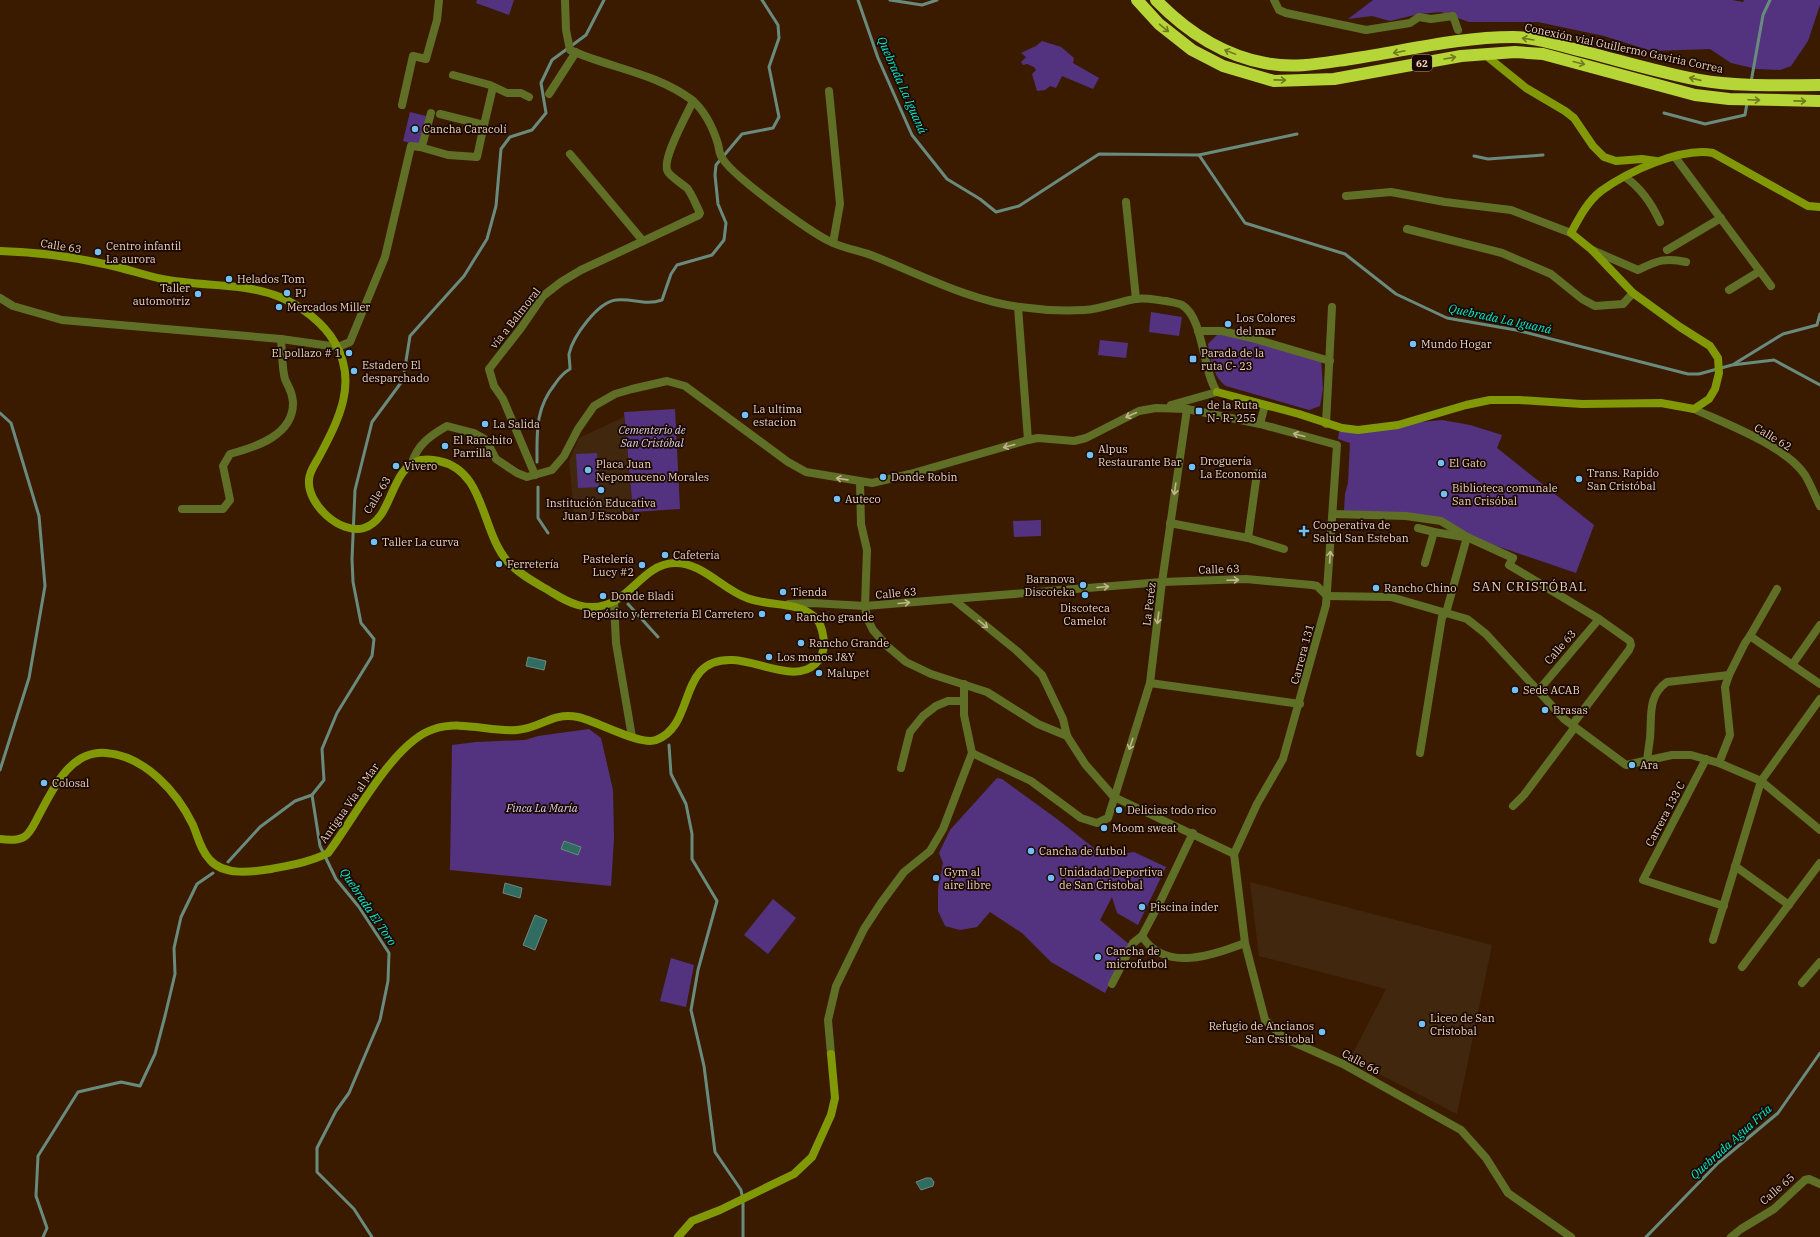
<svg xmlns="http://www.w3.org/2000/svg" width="1820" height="1237" font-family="'IBM Plex Serif',serif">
<rect width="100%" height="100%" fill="#3b1b00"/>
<g fill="#42270f">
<polygon points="624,417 633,519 575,523 569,461 579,438"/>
<polygon points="1250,882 1492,945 1457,1114 1350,1059 1386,989 1259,956"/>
</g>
<g fill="#53337f">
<polygon points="477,0 514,0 509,15 476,3"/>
<polygon points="1373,0 1732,0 1743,2 1744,0 1820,0 1820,5 1808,41 1791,66 1780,70 1757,69 1731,63 1710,49 1652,51 1604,36 1538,22 1469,22 1441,12 1419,14 1390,21 1372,16 1348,19"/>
<polygon points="1042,41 1061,47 1074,58 1073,63 1099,78 1093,89 1062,76 1056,88 1050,86 1045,90 1037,91 1032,74 1036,70 1034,67 1027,64 1023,65 1021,62 1026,57 1021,53 1036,46"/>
<polygon points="410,112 426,116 420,146 403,141"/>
<polygon points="1151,312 1182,317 1179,336 1149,332"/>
<path d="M 1218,334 L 1229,335 L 1321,359 L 1323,389 L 1320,406 L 1309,410 L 1226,386 C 1213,377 1210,359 1208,344 Z"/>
<polygon points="1100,340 1128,343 1126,358 1098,355"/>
<polygon points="675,409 680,509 633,512 624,412"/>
<polygon points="1442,420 1470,425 1502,435 1497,448 1594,525 1576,573 1473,538 1442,519 1344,511 1345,494 1348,483 1350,443 1338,439 1340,424 1380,429 1400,424"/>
<polygon points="597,453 599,487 578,488 576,454"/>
<polygon points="1041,520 1041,536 1014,537 1013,521"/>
<polygon points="589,729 601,738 613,790 614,838 611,886 450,870 452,745 476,742 525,740 538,736"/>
<polygon points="997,778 1002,779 1057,819 1104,856 1134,852 1166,867 1138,925 1117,913 1112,897 1100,920 1130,945 1105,993 1051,962 1022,933 990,912 977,927 960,930 945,926 938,911 938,889 943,863 939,853 950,830"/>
<polygon points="773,899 796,918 768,954 744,935"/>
<polygon points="671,958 694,965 686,1007 660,1001"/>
</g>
<g fill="#306c61" stroke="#698b7d">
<polygon points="528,657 546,661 544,670 526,666"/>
<polygon points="564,841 581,847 578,855 561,849"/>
<polygon points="505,883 522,888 520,898 503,893"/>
<polygon points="535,915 547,920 535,950 523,945"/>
<polygon points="926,1178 931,1178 934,1182 933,1186 921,1190 916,1182"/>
</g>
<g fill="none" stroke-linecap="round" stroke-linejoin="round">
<g stroke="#698b7d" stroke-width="3">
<polyline points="858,0 878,58 912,135 947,179 980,199 996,212 1019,206 1099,154 1199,155 1245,223 1345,254 1396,294 1447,318 1516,330 1688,374 1699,374 1732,365 1774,360 1820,385"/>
<polyline points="890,0 922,5 937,0"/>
<polyline points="1751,82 1763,15 1770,0"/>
<polyline points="1664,113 1705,124 1745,115 1747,103"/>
<polyline points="1199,155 1297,134"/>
<polyline points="1474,156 1488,159 1543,155"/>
<polyline points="1734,364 1783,334 1817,325 1820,314"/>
<polyline points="0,413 11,423 39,516 45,586 29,678 0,770"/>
<path d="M 537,462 C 537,432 535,409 555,384 C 559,378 563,373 570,369 C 570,364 569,358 569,354 C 573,336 598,302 616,300 C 633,298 645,306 662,300 L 671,274 L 677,265 L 712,255 L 724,240 L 726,223 L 718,204 L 715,175 L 716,165 L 742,134 L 773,128 L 779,117 L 769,67 L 779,38 L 778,25 L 762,0"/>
<polyline points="538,487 538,518 548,533"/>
<polyline points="628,604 658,637"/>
<polyline points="669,745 671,774 686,804 692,834 692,859 717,901 698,970 691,1010 704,1066 715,1152 741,1190 742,1195"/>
<polyline points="312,795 320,846 336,879 359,907 389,953 388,981 380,1020 349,1093 336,1111 317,1148 317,1172 354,1209 372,1237"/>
<polyline points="228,862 260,827 295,801 312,795 324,780 322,749 337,713 372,656 374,639 361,623 353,582 352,559 355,490 372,422 403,380 410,336 464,276 487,239 496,206 501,149 510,137 532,130 546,113 541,83 552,60 586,35 604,0"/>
<polyline points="743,1201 743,1237"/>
<polyline points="43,1237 47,1228 36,1196 38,1156 78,1092 121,1082 140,1086 155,1054 165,1016 175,974 174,948 181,917 197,884 213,873"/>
<polyline points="1646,1237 1718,1163 1778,1113 1820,1053"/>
</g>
<g stroke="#606f26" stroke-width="8">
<path d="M 565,0 L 566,30 L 570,50 C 610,68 656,73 692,100 C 705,111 713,128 718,144 C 719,148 719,152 721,156 C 729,174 810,232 831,242 C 845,249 862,251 876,257 C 921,275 971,301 1020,307 C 1041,310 1063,311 1084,310 C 1101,309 1118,302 1135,299 C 1145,297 1156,300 1166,301 C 1171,302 1178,303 1182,305 C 1204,318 1202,370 1217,392 L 1171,405"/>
<polyline points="1274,0 1279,10 1286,13 1366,30 1410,23 1419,17 1431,19 1453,16 1458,30"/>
<polyline points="453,75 490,85 507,93 521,93 529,97"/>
<polyline points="829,91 840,204 833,243"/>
<polyline points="549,94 576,52"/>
<polyline points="402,105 413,56 426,59 437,20 439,0"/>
<polyline points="440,114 484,125 493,87"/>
<polyline points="420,147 448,155 477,157 484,125"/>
<polyline points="570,154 643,241"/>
<polyline points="1675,157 1771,286"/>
<path d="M 1625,177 C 1641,188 1652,204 1660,222"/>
<polyline points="1346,196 1391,192 1445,202 1511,210 1571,233"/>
<polyline points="1126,202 1136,299"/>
<polyline points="1407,229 1502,253 1551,274 1582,299 1595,306 1623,304 1633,293"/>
<path d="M 1592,250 L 1638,270 C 1657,261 1665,257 1686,262"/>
<polyline points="1667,250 1721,218"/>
<polyline points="1729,290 1760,271"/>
<polyline points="0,298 13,306 62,320 281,339 338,347 350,342 385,257 411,146 420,147 422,146 431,113"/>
<polyline points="1018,307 1028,440"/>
<polyline points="1198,331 1222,331 1252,338 1330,361"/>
<path d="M 1694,409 C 1726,424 1786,446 1805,475 C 1811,485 1815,496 1820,506"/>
<polyline points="1260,424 1265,405"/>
<polyline points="1326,424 1332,307"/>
<path d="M 412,463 C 417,445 431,435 447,426 L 474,433 L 486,440 L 496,459 L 517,473 L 527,477 L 552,470 L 564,456 L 578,429 L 594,406 L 615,394 L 632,389 L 667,381 L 685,386 L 788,462 L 806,472 L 872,483 L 910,474 L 1028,440 L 1038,438 L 1074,441 L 1086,438 L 1139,411 L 1156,408 L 1187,409 L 1260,424 L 1337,445 L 1326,605 L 1283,759 L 1257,804 L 1234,854 L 1245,943 L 1265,1020 L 1284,1038 L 1343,1064 L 1461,1130 L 1486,1158 L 1508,1193 L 1571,1237"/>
<path d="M 535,475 L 503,399 L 494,386 L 489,369 L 521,328 L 543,296 L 561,282 L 581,270 L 699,215 L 700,213 C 696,205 692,194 687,188 C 682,184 670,176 668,172 C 660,161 688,113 693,101"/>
<polyline points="860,482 861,524 867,550 865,606 867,618 873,630 887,646 906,662 931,674 987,692 1038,724 1067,736"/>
<path d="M 182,509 L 223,509 L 230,500 L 223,466 L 230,454 C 256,447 294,435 293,402 C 292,390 289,389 285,379 C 282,369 282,350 281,339"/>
<polyline points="1333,514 1406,516 1441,521 1467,537 1513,558 1509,565 1599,619 1630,641 1631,645 1629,650 1572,725"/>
<polyline points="1170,523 1248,538 1284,549"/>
<polyline points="1418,528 1434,532"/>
<polyline points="1248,538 1257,473"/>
<polyline points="1425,563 1434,532 1464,537"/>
<polyline points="1327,596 1391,597 1467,619 1486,634 1564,719 1626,765 1672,755 1691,755 1719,763 1761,781 1820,830"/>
<polyline points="953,599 1017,651 1042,675 1063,719 1067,736 1085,764 1114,797 1234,854"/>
<polyline points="614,602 616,643 632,737"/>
<polyline points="789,604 812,603 865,606 1162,582 1246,579 1312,585 1317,586 1327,596"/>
<polyline points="1750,636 1820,684"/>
<polyline points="1792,665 1820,625"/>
<polyline points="1150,683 1300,704"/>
<polyline points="964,684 964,715 972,753"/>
<polyline points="1538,691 1599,619"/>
<polyline points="1420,753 1442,617 1446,613 1467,537"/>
<polyline points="1706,759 1643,880 1724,906"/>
<path d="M 1647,760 C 1648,753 1649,745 1650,738 C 1652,717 1647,696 1667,682 L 1729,675"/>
<polyline points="1719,763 1730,735 1725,687 1729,675 1745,643 1750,636 1777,589"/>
<polyline points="901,768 910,732 923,716 936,706 948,701 963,701"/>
<polyline points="1513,806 1524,795 1575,727"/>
<polyline points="1735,866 1789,905"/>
<path d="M 1142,936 C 1165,973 1213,955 1245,943"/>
<polyline points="1713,940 1761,781 1820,699"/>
<polyline points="1742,967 1820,863"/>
<polyline points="1802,983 1820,962"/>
<polyline points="1112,984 1133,943 1142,936 1161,900 1193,833"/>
<polyline points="831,1054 828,1020 836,986 864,929 881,903 904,872 930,851 943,829 972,753 1031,781 1081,818 1097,823 1108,818 1150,683 1162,582 1187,409"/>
<polyline points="1731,1237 1741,1229 1774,1209 1805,1180 1809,1179 1820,1184"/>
</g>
<g stroke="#819907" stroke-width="8">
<polyline points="1484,54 1526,88 1565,111 1574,118 1593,146 1604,157 1616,161 1642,159 1656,161"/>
<path d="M 0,251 C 36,252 74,257 109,265 C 127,269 144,275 162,279 C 201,287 243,282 280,297 C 301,306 324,323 335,343 C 358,382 339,419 320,455 C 316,463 309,471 309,480 C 307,504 340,535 364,528 C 394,519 389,467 421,460 C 428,459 431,459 439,461 C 486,471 480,530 508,562 C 520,575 538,584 553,593 C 569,603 586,611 605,605 C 631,598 645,564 674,563 C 702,562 722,589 747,598 C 770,607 796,600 816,618 C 820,623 822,629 823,635 C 828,660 810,675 786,671 C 768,669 751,661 733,660 C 676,657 697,725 656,740 C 640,746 597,721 578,717 C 551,712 542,728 517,730 C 490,732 461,720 434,729 C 394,741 354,819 328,853 C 310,862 291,865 271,869 C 252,872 224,876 210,860 C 201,851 198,837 193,825 C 177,792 145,756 106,753 C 70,750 53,789 39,815 C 35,822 31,833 24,837 C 17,841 7,840 0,839"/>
<path d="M 1217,392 L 1299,414 L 1342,428 L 1358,430 L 1398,425 L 1466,405 L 1490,400 L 1519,400 L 1582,404 L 1661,403 L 1694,409 L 1709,399 L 1715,389 L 1719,373 L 1718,358 L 1710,346 L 1680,327 L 1633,293 L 1592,250 L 1571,233 C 1579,218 1587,202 1601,191 C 1627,172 1681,147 1713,153 L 1808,206 L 1820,207"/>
<polyline points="678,1237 692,1221 720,1210 794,1174 812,1157 831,1115 835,1098 831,1054"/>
</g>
<g stroke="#b6d536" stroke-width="12">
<polyline points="1137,0 1159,24 1192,50 1223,66 1274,81 1334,79 1461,56 1515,52 1543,54 1695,95 1729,99 1820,101"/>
<path d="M 1156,0 C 1186,31 1222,55 1265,63 C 1294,69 1323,63 1351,59 C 1405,51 1458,37 1513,37 C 1533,37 1555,44 1574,49 C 1615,59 1657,72 1699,80 C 1739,87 1780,85 1820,85"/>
</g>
</g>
<defs><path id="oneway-shaft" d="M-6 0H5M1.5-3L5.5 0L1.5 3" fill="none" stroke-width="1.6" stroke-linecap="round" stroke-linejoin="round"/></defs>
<g stroke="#70791e">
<use href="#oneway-shaft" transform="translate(1164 28) rotate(39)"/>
<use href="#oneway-shaft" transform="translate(1528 39) rotate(-171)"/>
<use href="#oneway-shaft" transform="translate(1230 52) rotate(-158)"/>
<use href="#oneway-shaft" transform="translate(1399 52) rotate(168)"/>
<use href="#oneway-shaft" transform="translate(1450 58) rotate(-10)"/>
<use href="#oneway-shaft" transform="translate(1579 63) rotate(14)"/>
<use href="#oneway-shaft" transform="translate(1695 79) rotate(-167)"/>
<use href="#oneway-shaft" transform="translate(1280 80) rotate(1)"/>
<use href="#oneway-shaft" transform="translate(1754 100) rotate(2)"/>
<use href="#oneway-shaft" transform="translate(1800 101) rotate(1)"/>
</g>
<g stroke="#c3b490">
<use href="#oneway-shaft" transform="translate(1131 415) rotate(156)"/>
<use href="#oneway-shaft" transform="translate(1299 435) rotate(-165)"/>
<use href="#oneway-shaft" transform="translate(1009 446) rotate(165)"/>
<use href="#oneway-shaft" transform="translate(842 479) rotate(-172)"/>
<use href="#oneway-shaft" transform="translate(1175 489) rotate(98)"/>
<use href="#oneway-shaft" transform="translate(1330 557) rotate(-86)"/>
<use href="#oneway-shaft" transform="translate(1233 580) rotate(-2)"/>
<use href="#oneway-shaft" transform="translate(1103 587) rotate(-5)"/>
<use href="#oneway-shaft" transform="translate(904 603) rotate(-5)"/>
<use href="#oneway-shaft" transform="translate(1158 618) rotate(97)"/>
<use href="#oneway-shaft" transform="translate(983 624) rotate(39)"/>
<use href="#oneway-shaft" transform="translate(1131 744) rotate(108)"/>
</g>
<g fill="#73c0f6" stroke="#1a0900" stroke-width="1.5">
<circle cx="415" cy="129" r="4"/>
<circle cx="98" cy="252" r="4"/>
<circle cx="229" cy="279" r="4"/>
<circle cx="287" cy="293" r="4"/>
<circle cx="198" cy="294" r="4"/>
<circle cx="279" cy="307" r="4"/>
<circle cx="1228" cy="324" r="4"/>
<circle cx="1413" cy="344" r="4"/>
<circle cx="349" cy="353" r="4"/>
<rect x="1189" y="355" width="8" height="8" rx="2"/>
<circle cx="354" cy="371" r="4"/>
<rect x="1195" y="407" width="8" height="8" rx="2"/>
<circle cx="745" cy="415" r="4"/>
<circle cx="485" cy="424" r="4"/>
<circle cx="445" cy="446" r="4"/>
<circle cx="1090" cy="455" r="4"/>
<circle cx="1441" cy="463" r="4"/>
<circle cx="396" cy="466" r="4"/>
<circle cx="1192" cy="467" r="4"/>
<circle cx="588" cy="470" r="4"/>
<circle cx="883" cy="477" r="4"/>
<circle cx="1579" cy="479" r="4"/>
<circle cx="601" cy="490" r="4"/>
<circle cx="1444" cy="494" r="4"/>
<circle cx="837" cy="499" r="4"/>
<path d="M1302 525h4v4h4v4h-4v4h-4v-4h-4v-4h4z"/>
<circle cx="374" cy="542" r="4"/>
<circle cx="665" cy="555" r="4"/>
<circle cx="499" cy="564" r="4"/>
<circle cx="642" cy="565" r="4"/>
<circle cx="1083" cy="585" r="4"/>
<circle cx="1376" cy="588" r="4"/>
<circle cx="783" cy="592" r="4"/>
<circle cx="1085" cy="595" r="4"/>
<circle cx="603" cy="596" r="4"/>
<circle cx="762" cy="614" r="4"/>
<circle cx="788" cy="617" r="4"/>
<circle cx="801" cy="643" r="4"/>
<circle cx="769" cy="657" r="4"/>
<circle cx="819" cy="673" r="4"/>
<circle cx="1515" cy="690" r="4"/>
<circle cx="1545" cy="710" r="4"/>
<circle cx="1632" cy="765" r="4"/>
<circle cx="44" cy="783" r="4"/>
<circle cx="1119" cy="810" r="4"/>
<circle cx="1104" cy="828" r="4"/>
<circle cx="1031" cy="851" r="4"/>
<circle cx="936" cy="878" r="4"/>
<circle cx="1051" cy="878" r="4"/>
<circle cx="1142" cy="907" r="4"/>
<circle cx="1098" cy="957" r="4"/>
<circle cx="1422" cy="1024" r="4"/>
<circle cx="1322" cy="1032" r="4"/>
</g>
<g text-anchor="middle" stroke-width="3.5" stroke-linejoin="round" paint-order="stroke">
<rect fill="#1a0900" stroke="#ae9685" stroke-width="1" x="1412" y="55" width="20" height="16" rx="3"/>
<g font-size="10" font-weight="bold" fill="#edd2be">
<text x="1422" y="67">62</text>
</g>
<g font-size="11" fill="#edd2be" stroke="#1a0900">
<text transform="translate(1624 48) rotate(12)" y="4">Conexión vial Guillermo Gaviria Correa</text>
<text transform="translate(61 246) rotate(9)" y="4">Calle 63</text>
<text transform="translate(515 318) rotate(-52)" y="4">vía a Balmoral</text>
<text transform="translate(1773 437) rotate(31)" y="4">Calle 62</text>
<text transform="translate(377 495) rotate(-59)" y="4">Calle 63</text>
<text transform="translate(1219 569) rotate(-2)" y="4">Calle 63</text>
<text transform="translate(896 593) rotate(-5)" y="4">Calle 63</text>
<text transform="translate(1149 604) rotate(-83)" y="4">La Peréz</text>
<text transform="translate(1560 647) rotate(-49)" y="4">Calle 63</text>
<text transform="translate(1302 654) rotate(-75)" y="4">Carrera 131</text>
<text transform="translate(349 803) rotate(-55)" y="4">Antigua Vía al Mar</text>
<text transform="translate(1665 814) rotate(-62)" y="4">Carrera 133 C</text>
<text transform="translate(1361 1062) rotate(28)" y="4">Calle 66</text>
<text transform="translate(1777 1189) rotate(-41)" y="4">Calle 65</text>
</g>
<g font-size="11" fill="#edd2be" stroke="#1a0900" text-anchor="start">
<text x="423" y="133">Cancha Caracolí</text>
<text x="106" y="250">Centro infantil<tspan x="106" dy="13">La aurora</tspan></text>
<text x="237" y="283">Helados Tom</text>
<text x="190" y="292" text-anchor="end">Taller<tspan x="190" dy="13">automotriz</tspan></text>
<text x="295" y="297">PJ</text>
<text x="287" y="311">Mercados Miller</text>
<text x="1236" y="322">Los Colores<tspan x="1236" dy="13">del mar</tspan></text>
<text x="1421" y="348">Mundo Hogar</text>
<text x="341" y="357" text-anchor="end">El pollazo # 1</text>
<text x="1201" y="357">Parada de la<tspan x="1201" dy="13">ruta C- 23</tspan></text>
<text x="362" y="369">Estadero El<tspan x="362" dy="13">desparchado</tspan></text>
<text x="1207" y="409">de la Ruta<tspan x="1207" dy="13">N- R- 255</tspan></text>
<text x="753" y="413">La ultima<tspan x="753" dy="13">estacion</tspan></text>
<text x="493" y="428">La Salida</text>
<text x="453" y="444">El Ranchito<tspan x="453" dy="13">Parrilla</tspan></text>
<text x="1098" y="453">Alpus<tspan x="1098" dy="13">Restaurante Bar</tspan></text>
<text x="1200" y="465">Droguería<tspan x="1200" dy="13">La Economía</tspan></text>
<text x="1449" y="467">El Gato</text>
<text x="596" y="468">Placa Juan<tspan x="596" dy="13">Nepomuceno Morales</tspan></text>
<text x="404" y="470">Vivero</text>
<text x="1587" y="477">Trans. Rapido<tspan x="1587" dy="13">San Cristóbal</tspan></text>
<text x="891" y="481">Donde Robin</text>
<text x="1452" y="492">Biblioteca comunale<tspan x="1452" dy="13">San Crisóbal</tspan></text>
<text x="845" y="503">Auteco</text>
<text x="601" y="507" text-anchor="middle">Institución Educativa<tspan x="601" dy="13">Juan J Escobar</tspan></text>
<text x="1313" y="529">Cooperativa de<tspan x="1313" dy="13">Salud San Esteban</tspan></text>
<text x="382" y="546">Taller La curva</text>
<text x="673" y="559">Cafetería</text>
<text x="634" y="563" text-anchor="end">Pastelería<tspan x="634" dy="13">Lucy #2</tspan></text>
<text x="507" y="568">Ferretería</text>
<text x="1075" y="583" text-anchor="end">Baranova<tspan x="1075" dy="13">Discoteka</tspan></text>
<text x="1384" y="592">Rancho Chino</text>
<text x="791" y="596">Tienda</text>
<text x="611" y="600">Donde Bladi</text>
<text x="1085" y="612" text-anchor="middle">Discoteca<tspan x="1085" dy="13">Camelot</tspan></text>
<text x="754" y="618" text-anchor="end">Depósito y ferretería El Carretero</text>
<text x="796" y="621">Rancho grande</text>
<text x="809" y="647">Rancho Grande</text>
<text x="777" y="661">Los monos J&amp;Y</text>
<text x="827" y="677">Malupet</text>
<text x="1523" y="694">Sede ACAB</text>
<text x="1553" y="714">Brasas</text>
<text x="1640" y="769">Ara</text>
<text x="52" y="787">Colosal</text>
<text x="1127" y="814">Delicias todo rico</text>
<text x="1112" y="832">Moom sweat</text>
<text x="1039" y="855">Cancha de futbol</text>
<text x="944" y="876">Gym al<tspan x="944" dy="13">aire libre</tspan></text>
<text x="1059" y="876">Unidadad Deportiva<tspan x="1059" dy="13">de San Cristobal</tspan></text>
<text x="1150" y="911">Piscina inder</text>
<text x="1106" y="955">Cancha de<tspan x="1106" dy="13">microfutbol</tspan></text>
<text x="1430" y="1022">Liceo de San<tspan x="1430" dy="13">Cristobal</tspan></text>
<text x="1314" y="1030" text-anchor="end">Refugio de Ancianos<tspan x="1314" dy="13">San Crsitobal</tspan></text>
</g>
<g font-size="11" font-style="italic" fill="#d9d0ec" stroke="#1a0900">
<text x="652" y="434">Cementerio de<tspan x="652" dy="13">San Cristóbal</tspan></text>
<text x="542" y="812">Finca La María</text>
</g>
<g font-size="12" font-style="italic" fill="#02eed2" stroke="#1a0900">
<text transform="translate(902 85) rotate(66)" y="4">Quebrada La Iguaná</text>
<text transform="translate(1500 319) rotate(12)" y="4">Quebrada La Iguaná</text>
<text transform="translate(368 907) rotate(56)" y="4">Quebrada El Toro</text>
<text transform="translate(1731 1142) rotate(-42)" y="4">Quebrada Agua Fría</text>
</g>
<g font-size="13" letter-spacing="1" fill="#edd2be" stroke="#1a0900">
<text x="1530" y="591">SAN CRISTÓBAL</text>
</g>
</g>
</svg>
